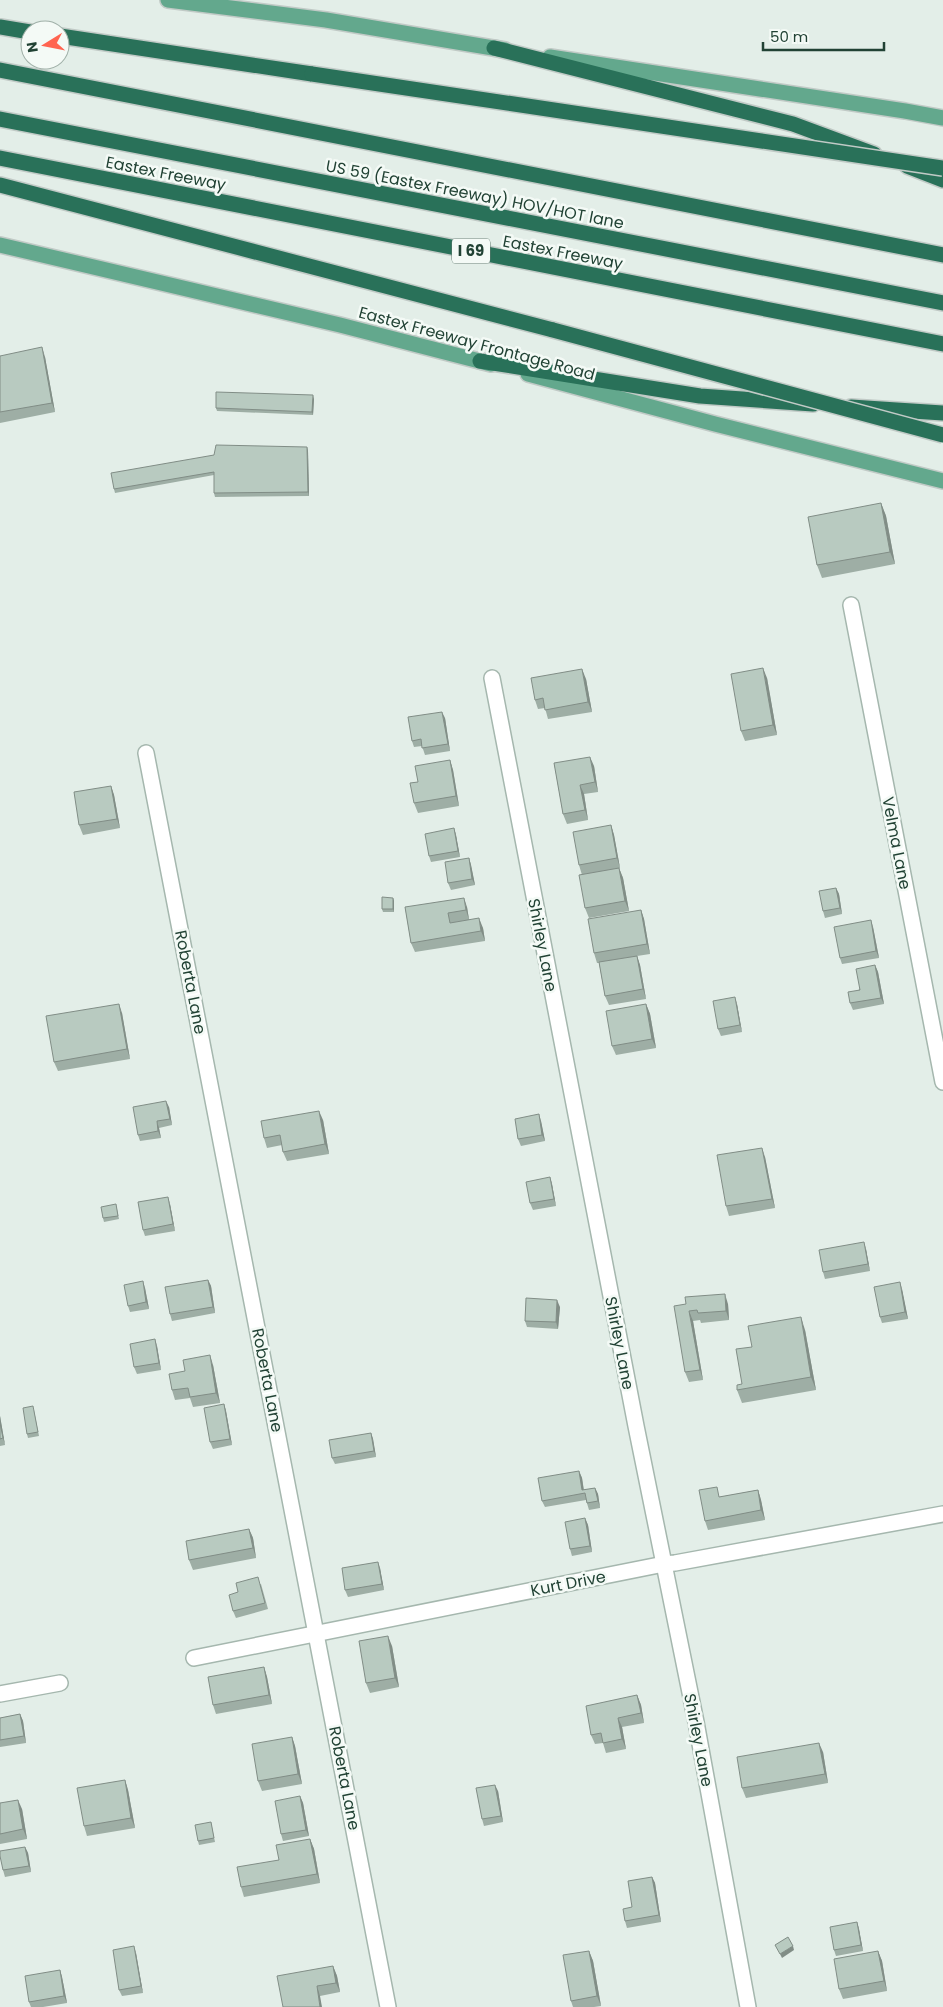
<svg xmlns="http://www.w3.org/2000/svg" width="943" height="2007" font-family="Poppins,sans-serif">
<rect width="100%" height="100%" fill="#e3eee8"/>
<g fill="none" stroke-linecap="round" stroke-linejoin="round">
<g stroke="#a5b7ae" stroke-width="18">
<g id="minor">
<polyline points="851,605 943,1082"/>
<polyline points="492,678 636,1426 696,1722 748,2007"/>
<polyline points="146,753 388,2007"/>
<polyline points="194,1658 664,1564 675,1563 943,1514"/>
<polyline points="0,1694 60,1683"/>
</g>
</g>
<g stroke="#c1cac6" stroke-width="18">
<g id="major">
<polyline points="168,0 326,20 505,50"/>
<polyline points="550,57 905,111 943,118"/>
<polyline points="0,245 340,325 491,364"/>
<polyline points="528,374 715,424 943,481"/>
</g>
</g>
<g stroke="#c1cac6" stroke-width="18">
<g id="highway">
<polyline points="0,27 30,32"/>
<polyline points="60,36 312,74"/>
<polyline points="494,48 793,124 874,154"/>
<polyline points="0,70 943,255"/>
<polyline points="0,119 943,303"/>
<polyline points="0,158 943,344"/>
<polyline points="907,166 943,180"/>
<polyline points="0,185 553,330"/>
<polyline points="480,361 700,396 813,404"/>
<polyline points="851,407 943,413"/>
</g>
</g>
<use href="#minor" stroke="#fff" stroke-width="15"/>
<use href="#major" stroke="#63a88d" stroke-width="15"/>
<use href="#highway" stroke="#297159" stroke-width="15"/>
<g stroke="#c1cac6" stroke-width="18" stroke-linecap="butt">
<g id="highway-bridge">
<polyline points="312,74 943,168"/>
<polyline points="553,330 943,435"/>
</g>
</g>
<use href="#highway-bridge" stroke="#297159" stroke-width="15"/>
</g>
<g fill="#9eaea5">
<polygon points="0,356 45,357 55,412 0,423"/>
<polygon points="314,399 313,415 217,411 216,408"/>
<polygon points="307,447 308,451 309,496 215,497 214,493 214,475 115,493 114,489"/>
<polygon points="881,503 886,516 895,564 822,578 817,565"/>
<polygon points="767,678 777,735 745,741 741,731"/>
<polygon points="586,679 592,712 548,719 545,708 538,709 535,700"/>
<polygon points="445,718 450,751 425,755 422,746 414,747 412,741"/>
<polygon points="450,760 453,770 459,806 418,813 414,803 418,782"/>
<polygon points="554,763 594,766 598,792 584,794 588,820 567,824 563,814"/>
<polygon points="111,786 114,795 120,828 83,835 79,825"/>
<polygon points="611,825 614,835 620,868 619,868 623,878 629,911 589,918 585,908 582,875 579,865"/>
<polygon points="454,828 456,835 460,857 431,862 429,856"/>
<polygon points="469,858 471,865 475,885 451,890 448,883"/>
<polygon points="836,888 839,894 842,914 825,918 823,911"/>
<polygon points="393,898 394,901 394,912 383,912 382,909"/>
<polygon points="405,907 467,907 469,919 483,928 485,941 415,952 411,943"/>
<polygon points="641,910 644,919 650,954 637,956 640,965 646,999 609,1005 605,996 599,963 597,963 594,953"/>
<polygon points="873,927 879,958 842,964 840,958"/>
<polygon points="875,965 878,972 884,1004 853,1010 850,1003"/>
<polygon points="646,1004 650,1014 656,1048 616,1055 612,1046"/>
<polygon points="737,1004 742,1032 721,1036 718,1029"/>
<polygon points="122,1013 130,1059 58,1071 54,1062"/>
<polygon points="169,1107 172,1125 159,1128 161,1138 140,1141 138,1135"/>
<polygon points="323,1120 329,1154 287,1161 283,1152 282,1145 267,1148 264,1138"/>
<polygon points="541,1121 545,1141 521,1146 518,1139"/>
<polygon points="765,1157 775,1208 729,1216 726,1206"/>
<polygon points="550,1177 552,1184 556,1206 533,1210 530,1203"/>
<polygon points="116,1204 119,1219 104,1222 103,1218"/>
<polygon points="170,1204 175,1231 145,1236 143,1230"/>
<polygon points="866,1249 870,1271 825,1279 823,1272"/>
<polygon points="208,1280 211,1286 215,1313 172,1321 170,1314"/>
<polygon points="145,1288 149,1309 130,1312 128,1306"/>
<polygon points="902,1289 908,1319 882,1323 880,1317"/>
<polygon points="686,1304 728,1304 729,1320 701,1323 700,1320 693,1321 703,1380 689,1382 685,1372"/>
<polygon points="560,1307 558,1329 527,1327 525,1321"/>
<polygon points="805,1330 816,1390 742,1403 737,1390 742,1384 752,1347"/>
<polygon points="157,1346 161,1370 137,1374 134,1367"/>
<polygon points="213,1365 220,1403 193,1407 190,1398 175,1400 172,1390 185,1371"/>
<polygon points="224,1404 226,1411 232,1445 213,1449 210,1442"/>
<polygon points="34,1410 39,1436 28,1438 27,1434"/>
<polygon points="0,1416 5,1445 0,1446"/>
<polygon points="371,1433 373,1439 376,1457 335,1464 332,1458"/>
<polygon points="579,1471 582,1478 584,1490 595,1488 598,1494 600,1508 589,1510 586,1500 545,1507 542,1501"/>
<polygon points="758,1490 761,1500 765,1520 708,1530 705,1521 720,1497"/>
<polygon points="585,1518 588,1525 592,1552 572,1556 570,1549"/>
<polygon points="249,1529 253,1538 256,1558 193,1570 189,1560"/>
<polygon points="380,1568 384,1590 348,1597 345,1590"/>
<polygon points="261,1584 268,1609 236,1618 233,1611 238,1592"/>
<polygon points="392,1646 399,1687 370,1693 366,1683"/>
<polygon points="264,1667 267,1677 272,1704 216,1714 213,1705"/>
<polygon points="637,1695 641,1705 644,1723 622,1727 626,1749 606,1753 603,1743 595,1744 591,1735"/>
<polygon points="20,1714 23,1721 26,1743 0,1747 0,1718"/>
<polygon points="292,1737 295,1746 302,1784 262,1791 258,1781"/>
<polygon points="823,1752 828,1783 746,1798 742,1788"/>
<polygon points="125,1780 128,1790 135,1828 87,1836 84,1826"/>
<polygon points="498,1791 503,1822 484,1826 482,1819"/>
<polygon points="300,1796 303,1803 309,1836 283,1841 281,1834"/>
<polygon points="0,1803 22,1809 27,1839 0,1844"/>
<polygon points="211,1822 215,1842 199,1845 198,1841"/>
<polygon points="310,1839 314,1849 320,1883 244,1897 241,1887 279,1860"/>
<polygon points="25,1847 28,1853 31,1872 5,1877 3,1870"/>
<polygon points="652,1877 655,1883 661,1922 627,1928 625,1921 632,1907"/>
<polygon points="857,1922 859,1929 863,1951 836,1956 834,1950"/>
<polygon points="589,1951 593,1961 601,2006 594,2007 573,2007 571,2001"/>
<polygon points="878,1951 882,1961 887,1991 843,1999 839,1989"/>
<polygon points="136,1953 143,1993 122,1996 119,1990"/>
<polygon points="333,1966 337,1976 340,1992 320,1996 283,2007"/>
<polygon points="60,1970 62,1977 67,2003 43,2007 31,2007 29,2002"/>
</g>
<g fill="#818d86">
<polygon points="42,347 45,357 55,412 52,403"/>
<polygon points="313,395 314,399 313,415 312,412"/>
<polygon points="307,447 308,451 309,496 308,492"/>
<polygon points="881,503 886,516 895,564 890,552"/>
<polygon points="763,668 767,678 777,735 773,725"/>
<polygon points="582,669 586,679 592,712 588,702"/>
<polygon points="442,712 445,718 450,751 448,744"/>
<polygon points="590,757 594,766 598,792 595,782"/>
<polygon points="450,760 453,770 459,806 456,796"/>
<polygon points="580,785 584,794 588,820 585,810"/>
<polygon points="111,786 114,795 120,828 117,819"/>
<polygon points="611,825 614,835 620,868 617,858"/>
<polygon points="454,828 456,835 460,857 458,851"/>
<polygon points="469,858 471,865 475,885 472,879"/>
<polygon points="619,868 623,878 629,911 625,901"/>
<polygon points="836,888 839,894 842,914 840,908"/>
<polygon points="393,898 394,901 394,912 393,909"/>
<polygon points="464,898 467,907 469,920 466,910"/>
<polygon points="641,910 644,919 650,954 647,944"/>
<polygon points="479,918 483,928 485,941 481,931"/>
<polygon points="871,920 873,927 879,958 876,951"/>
<polygon points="637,956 640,965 646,999 643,989"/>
<polygon points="875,965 878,972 884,1004 881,998"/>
<polygon points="735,997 737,1004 742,1032 740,1025"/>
<polygon points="119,1004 122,1013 130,1059 127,1049"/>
<polygon points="646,1004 650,1014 656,1048 652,1039"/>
<polygon points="166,1101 169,1107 172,1125 170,1119"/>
<polygon points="319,1111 323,1120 329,1154 325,1144"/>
<polygon points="539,1114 541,1121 545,1141 542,1135"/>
<polygon points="157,1121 159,1128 161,1138 158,1131"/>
<polygon points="762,1148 765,1157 775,1208 772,1199"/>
<polygon points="550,1177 552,1184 556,1206 554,1199"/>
<polygon points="168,1197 170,1204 175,1231 173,1224"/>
<polygon points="864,1242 866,1249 870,1271 868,1264"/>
<polygon points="208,1280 211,1286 215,1313 213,1307"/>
<polygon points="143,1281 145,1288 149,1309 146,1302"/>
<polygon points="900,1282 902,1289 908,1319 905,1312"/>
<polygon points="725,1294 728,1304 729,1320 726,1311"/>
<polygon points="557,1300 560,1307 558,1329 556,1322"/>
<polygon points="689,1311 693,1321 703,1380 700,1370"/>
<polygon points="801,1317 805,1330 816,1390 811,1377"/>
<polygon points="155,1339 157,1346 161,1370 159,1363"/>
<polygon points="210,1355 213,1365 220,1403 216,1393"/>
<polygon points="224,1404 226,1411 232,1445 230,1439"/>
<polygon points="0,1416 5,1445 3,1438 0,1423"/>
<polygon points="371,1433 373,1439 376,1457 374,1451"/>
<polygon points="579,1471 582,1478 584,1493 582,1490"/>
<polygon points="595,1488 598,1494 600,1508 598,1501"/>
<polygon points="758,1490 761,1500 765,1520 761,1510"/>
<polygon points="585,1518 588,1525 592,1552 590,1546"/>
<polygon points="249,1529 253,1538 256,1558 253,1548"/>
<polygon points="378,1562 380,1568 384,1590 382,1584"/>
<polygon points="388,1636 392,1646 399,1687 395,1678"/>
<polygon points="264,1667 267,1677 272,1704 269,1695"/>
<polygon points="637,1695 641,1705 644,1723 641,1713"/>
<polygon points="20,1714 23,1721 26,1743 24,1736"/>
<polygon points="618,1718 622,1727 626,1749 622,1739"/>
<polygon points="292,1737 295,1746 302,1784 298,1774"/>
<polygon points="819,1743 823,1752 828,1783 825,1774"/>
<polygon points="125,1780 128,1790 135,1828 131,1818"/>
<polygon points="495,1785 498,1791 503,1822 501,1816"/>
<polygon points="300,1796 303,1803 309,1836 306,1830"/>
<polygon points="18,1800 22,1809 27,1839 23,1829"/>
<polygon points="310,1839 314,1849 320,1883 317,1874"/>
<polygon points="25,1847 28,1853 31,1872 29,1866"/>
<polygon points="652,1877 655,1883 661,1922 659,1915"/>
<polygon points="857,1922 859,1929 863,1951 861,1945"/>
<polygon points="134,1946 136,1953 143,1993 141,1986"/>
<polygon points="793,1946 794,1950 782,1958 780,1954"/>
<polygon points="589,1951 593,1961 601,2006 597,1996"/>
<polygon points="878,1951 882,1961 887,1991 884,1981"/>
<polygon points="333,1966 337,1976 340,1992 336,1983"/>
<polygon points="60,1970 62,1977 67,2003 64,1996"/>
<polygon points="317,1986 320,1996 322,2007 320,2007"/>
</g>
<g fill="#b8cac0" stroke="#818d86">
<polygon points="42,347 52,403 0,412 0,356"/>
<polygon points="216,392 313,395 312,412 216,408"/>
<polygon points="216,445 307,447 308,492 214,493 214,472 114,489 111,473 214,455"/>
<polygon points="881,503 890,552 817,565 808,517"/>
<polygon points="763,668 773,725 741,731 731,674"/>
<polygon points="582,669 588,702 545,710 543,698 535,700 531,678"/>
<polygon points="442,712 448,744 422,748 421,739 412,741 408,717"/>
<polygon points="590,757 595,782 580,785 585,810 563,814 554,763"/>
<polygon points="450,760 456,796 414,803 410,783 418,782 415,766"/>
<polygon points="111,786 117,819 79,825 74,792"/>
<polygon points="611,825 617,858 579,865 573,832"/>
<polygon points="454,828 458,851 429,856 425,834"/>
<polygon points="469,858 472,879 448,883 445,862"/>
<polygon points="619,868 625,901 585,908 579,875"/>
<polygon points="836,888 840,908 823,911 819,891"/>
<polygon points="382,897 393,898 393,909 382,909"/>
<polygon points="464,898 466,910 448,913 450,923 479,918 481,931 411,943 405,907"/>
<polygon points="641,910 647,944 594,953 588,919"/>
<polygon points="871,920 876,951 840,958 834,927"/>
<polygon points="637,956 643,989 605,996 599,962"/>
<polygon points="875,965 881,998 850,1003 848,992 860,990 856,969"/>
<polygon points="735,997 740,1025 718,1029 713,1001"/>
<polygon points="119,1004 127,1049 54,1062 46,1016"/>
<polygon points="646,1004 652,1039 612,1046 606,1011"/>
<polygon points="166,1101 170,1119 157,1121 158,1131 138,1135 133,1107"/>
<polygon points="319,1111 325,1144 283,1152 280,1135 264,1138 261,1121"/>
<polygon points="539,1114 542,1135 518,1139 515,1119"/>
<polygon points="762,1148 772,1199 726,1206 717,1155"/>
<polygon points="550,1177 554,1199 530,1203 526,1182"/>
<polygon points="168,1197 173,1224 143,1230 138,1202"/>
<polygon points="116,1204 118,1216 103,1218 101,1207"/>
<polygon points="864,1242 868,1264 823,1272 819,1250"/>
<polygon points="208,1280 213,1307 170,1314 165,1287"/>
<polygon points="143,1281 146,1302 128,1306 124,1285"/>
<polygon points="900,1282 905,1312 880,1317 874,1287"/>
<polygon points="725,1294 726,1311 698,1313 697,1310 689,1311 700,1370 685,1372 674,1306 686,1304 685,1297"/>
<polygon points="526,1298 557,1300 556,1322 525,1321"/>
<polygon points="801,1317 811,1377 737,1390 737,1385 742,1384 736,1349 752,1347 748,1326"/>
<polygon points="155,1339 159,1363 134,1367 130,1344"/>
<polygon points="210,1355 216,1393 190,1397 188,1388 172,1390 169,1374 185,1371 183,1360"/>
<polygon points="224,1404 230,1439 210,1442 204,1408"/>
<polygon points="33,1406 38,1432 27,1434 23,1408"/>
<polygon points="0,1423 3,1438 0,1439"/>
<polygon points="371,1433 374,1451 332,1458 329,1440"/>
<polygon points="579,1471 582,1490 595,1488 598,1501 587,1503 585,1493 542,1501 538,1478"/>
<polygon points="717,1487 719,1497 758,1490 761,1510 705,1521 699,1490"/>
<polygon points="585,1518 590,1546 570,1549 565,1522"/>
<polygon points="249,1529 253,1548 189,1560 186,1541"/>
<polygon points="378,1562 382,1584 345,1590 342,1568"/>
<polygon points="258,1577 265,1603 233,1611 229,1595 238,1592 236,1583"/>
<polygon points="388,1636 395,1678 366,1683 359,1641"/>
<polygon points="264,1667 269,1695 213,1705 208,1677"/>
<polygon points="637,1695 641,1713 618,1718 622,1739 603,1743 601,1733 591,1735 586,1706"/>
<polygon points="20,1714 24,1736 0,1740 0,1718"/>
<polygon points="292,1737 298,1774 258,1781 252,1744"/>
<polygon points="819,1743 825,1774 742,1788 737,1757"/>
<polygon points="125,1780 131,1818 84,1826 77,1788"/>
<polygon points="495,1785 501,1816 482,1819 476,1788"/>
<polygon points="300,1796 306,1830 281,1834 275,1801"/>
<polygon points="18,1800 23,1829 0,1834 0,1803"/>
<polygon points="211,1822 214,1838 198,1841 195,1825"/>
<polygon points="310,1839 317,1874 241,1887 237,1867 279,1860 276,1845"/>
<polygon points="25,1847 29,1866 3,1870 0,1856 0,1851"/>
<polygon points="652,1877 659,1915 625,1921 623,1909 632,1907 628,1881"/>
<polygon points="857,1922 861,1945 834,1950 830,1927"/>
<polygon points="788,1937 793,1946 780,1954 775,1945"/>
<polygon points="134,1946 141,1986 119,1990 113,1950"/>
<polygon points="589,1951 597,1996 571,2001 563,1955"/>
<polygon points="878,1951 884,1981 839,1989 834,1959"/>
<polygon points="333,1966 336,1983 317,1986 320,2007 283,2007 277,1976"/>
<polygon points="60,1970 64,1996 29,2002 25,1976"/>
</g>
<g text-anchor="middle" stroke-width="5" stroke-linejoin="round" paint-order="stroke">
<rect fill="#f4faf6" stroke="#60796e" stroke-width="1" x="452" y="238.5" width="38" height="25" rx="4"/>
<g font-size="15" font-weight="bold" fill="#214234">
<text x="471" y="256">I 69</text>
</g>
<g font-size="16" fill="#214234" stroke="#f4faf6">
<text transform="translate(166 173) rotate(11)" y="6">Eastex Freeway</text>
<text transform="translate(475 194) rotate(11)" y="6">US 59 (Eastex Freeway) HOV/HOT lane</text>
<text transform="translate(563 252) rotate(11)" y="6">Eastex Freeway</text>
<text transform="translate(477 343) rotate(15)" y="6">Eastex Freeway Frontage Road</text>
<text transform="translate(897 843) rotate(79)" y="6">Velma Lane</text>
<text transform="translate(543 945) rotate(79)" y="6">Shirley Lane</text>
<text transform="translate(191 982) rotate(79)" y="6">Roberta Lane</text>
<text transform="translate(620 1343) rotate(79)" y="6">Shirley Lane</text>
<text transform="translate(268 1380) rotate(79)" y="6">Roberta Lane</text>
<text transform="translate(568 1583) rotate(-11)" y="6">Kurt Drive</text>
<text transform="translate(699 1740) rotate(79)" y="6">Shirley Lane</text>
<text transform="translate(345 1778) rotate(79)" y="6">Roberta Lane</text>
</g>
</g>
<g transform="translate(45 45) rotate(260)"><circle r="24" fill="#f4faf6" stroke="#a0b0a8"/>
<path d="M0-4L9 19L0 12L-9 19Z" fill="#ff6450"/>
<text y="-8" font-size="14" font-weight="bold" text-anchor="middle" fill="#214234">N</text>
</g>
<path d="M763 42v8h121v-8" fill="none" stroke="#214234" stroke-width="2.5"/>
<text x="770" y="42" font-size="15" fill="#214234" stroke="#f4faf6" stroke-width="4" paint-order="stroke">50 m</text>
</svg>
